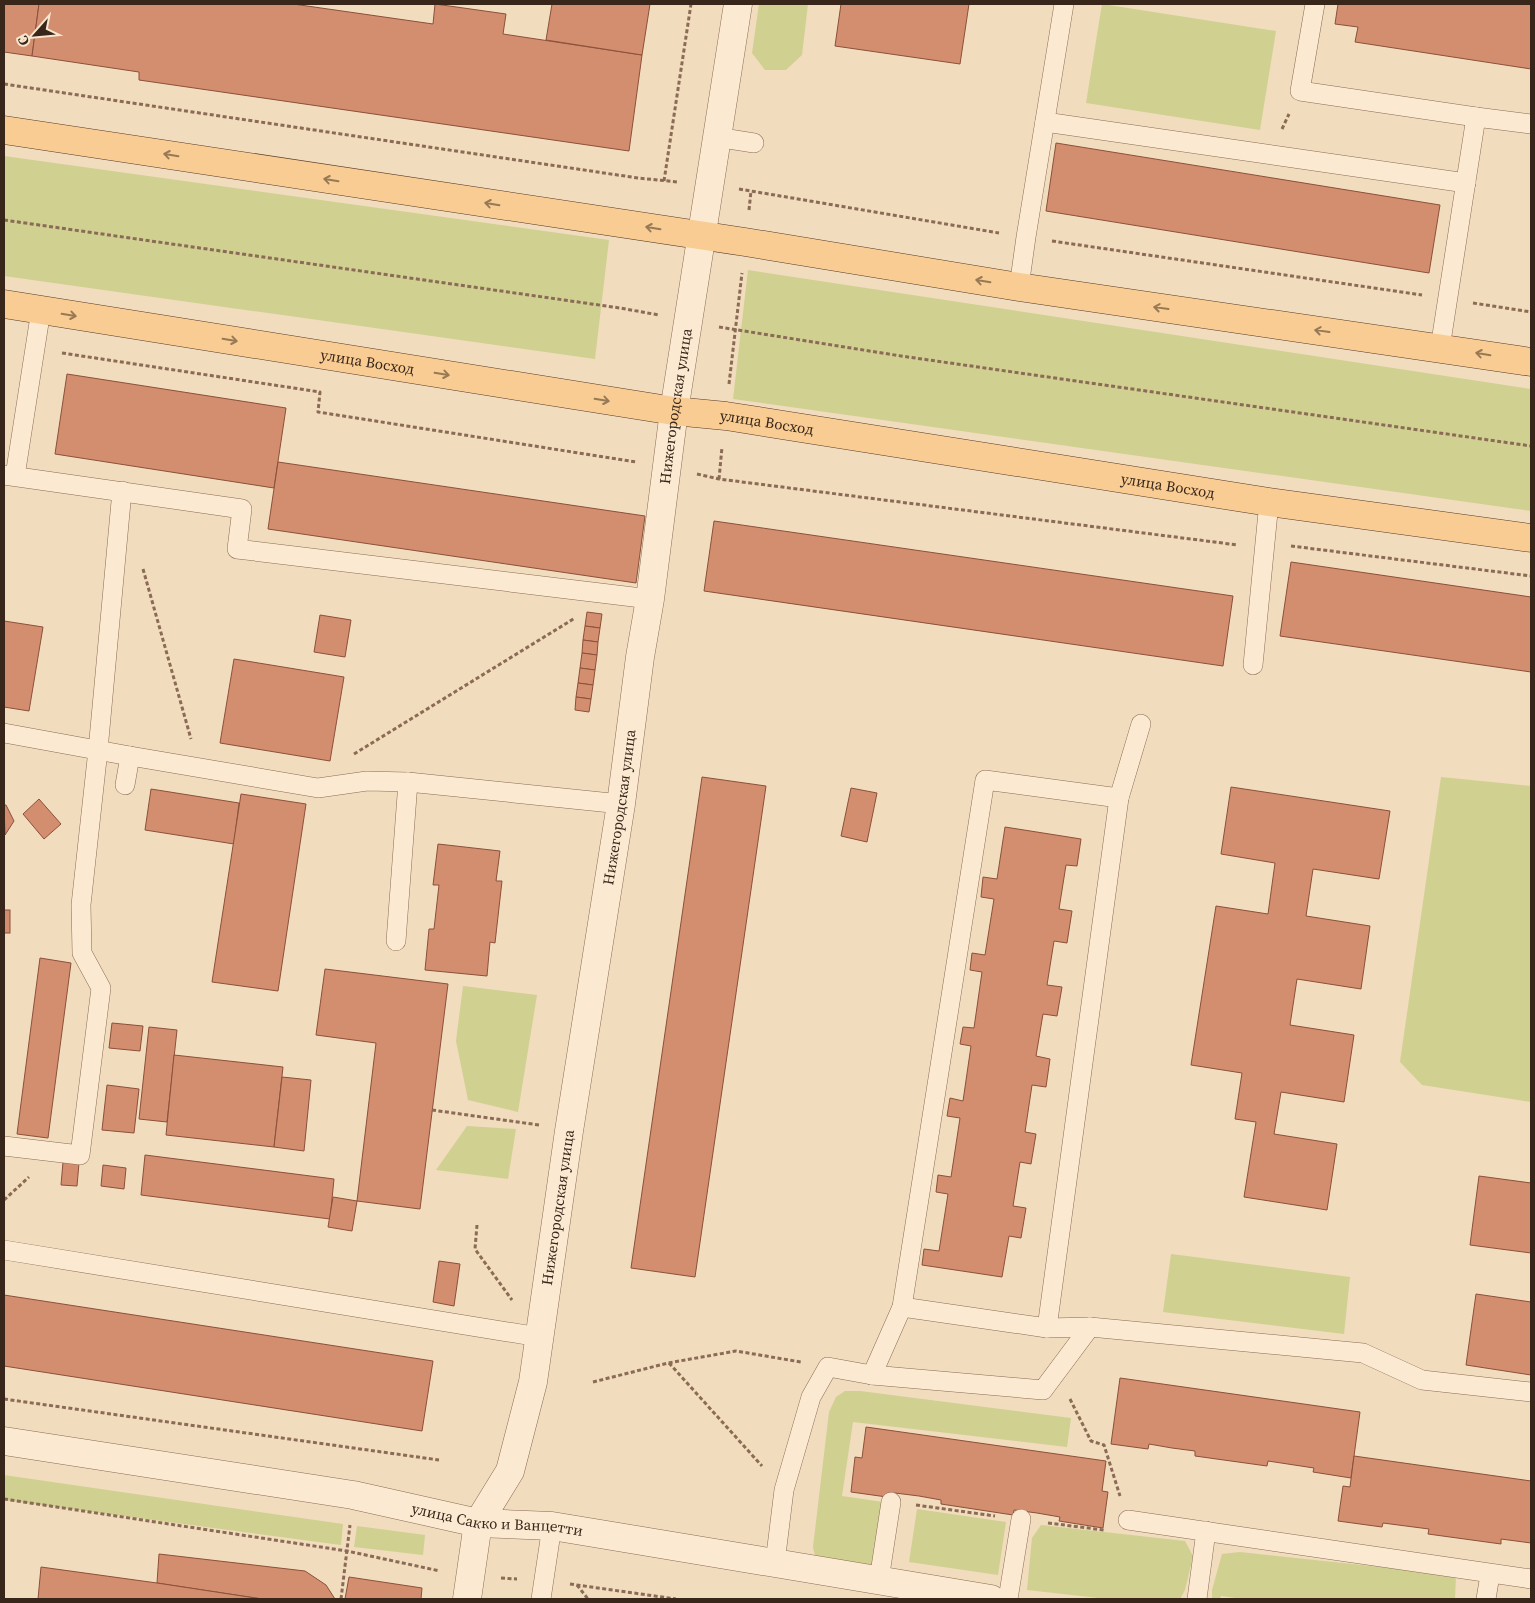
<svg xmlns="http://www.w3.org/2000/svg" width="1535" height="1603" font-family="'Source Serif 4',serif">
<rect width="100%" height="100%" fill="#f1dcbe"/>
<g fill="#d0d091">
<polygon points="759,4 808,4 802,55 786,70 765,70 752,53"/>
<polygon points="1102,4 1276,31 1260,130 1086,103"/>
<polygon points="4,156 609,240 595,359 4,276"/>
<polygon points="748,270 1531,389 1531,511 733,399"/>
<polygon points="1441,777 1531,786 1531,1102 1422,1085 1400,1062"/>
<polygon points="463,986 537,995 518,1112 468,1100 456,1041"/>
<polygon points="467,1126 516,1129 508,1179 436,1170"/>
<polygon points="1171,1254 1350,1277 1344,1334 1163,1312"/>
<polygon points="845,1391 860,1391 1071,1418 1067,1447 853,1422 842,1496 883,1502 875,1563 870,1566 815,1557 813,1547 829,1412 836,1397"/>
<polygon points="4,1475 343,1524 341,1545 4,1500"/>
<polygon points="917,1509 1006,1522 998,1575 909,1562"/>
<polygon points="1041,1525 1185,1541 1193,1556 1185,1590 1180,1599 1107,1599 1027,1590 1032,1538"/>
<polygon points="357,1526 425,1535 423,1555 354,1547"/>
<polygon points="1240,1552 1456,1575 1455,1599 1243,1599 1221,1596 1220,1599 1212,1599 1212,1590 1222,1554"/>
</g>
<g fill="#d38e70" stroke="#8c5039">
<polygon points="4,4 39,4 32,56 4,52"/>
<polygon points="39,4 293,4 433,24 435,4 506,14 503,34 642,55 629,151 139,80 139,72 32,56"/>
<polygon points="552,4 650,4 642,55 546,40"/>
<polygon points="841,4 969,4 960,64 835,46"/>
<polygon points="1338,4 1531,4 1531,69 1355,42 1358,27 1335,24"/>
<polygon points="1056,143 1440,205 1429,273 1046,211"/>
<polygon points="67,374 286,408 274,488 55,454"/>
<polygon points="278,462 645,516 636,583 268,529"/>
<polygon points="714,521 1233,596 1223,666 704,591"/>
<polygon points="1291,562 1531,597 1531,672 1280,636"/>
<polygon points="587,612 602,614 600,628 585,626"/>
<polygon points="320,615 351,620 345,657 314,652"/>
<polygon points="4,621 43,627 29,711 4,707"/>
<polygon points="585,626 600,628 598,642 583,640"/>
<polygon points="583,640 598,642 597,655 582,653"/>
<polygon points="582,653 597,655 595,670 580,668"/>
<polygon points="234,659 344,677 330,761 220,743"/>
<polygon points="580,668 595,670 593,685 578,683"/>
<polygon points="578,683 593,685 591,699 576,697"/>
<polygon points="576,697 591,699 589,712 575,710"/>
<polygon points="702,777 766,786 695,1277 631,1268"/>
<polygon points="1231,787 1390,811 1379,879 1313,869 1306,916 1370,926 1361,989 1297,979 1290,1025 1354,1035 1344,1102 1281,1092 1274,1134 1337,1144 1327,1210 1244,1197 1256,1122 1235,1119 1242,1073 1191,1065 1216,906 1268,914 1275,863 1221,854"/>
<polygon points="851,788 877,793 867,842 841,836"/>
<polygon points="151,789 239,803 234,844 145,830"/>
<polygon points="241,794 306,804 278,991 212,982"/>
<polygon points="39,799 61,824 44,839 23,814"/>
<polygon points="4,805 6,805 14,821 5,835"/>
<polygon points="1005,827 1081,839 1077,866 1066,865 1059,909 1072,911 1067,943 1054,941 1047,985 1062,987 1057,1016 1043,1014 1036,1056 1050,1059 1046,1087 1032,1085 1025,1132 1036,1134 1031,1164 1020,1162 1013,1206 1026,1208 1021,1238 1009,1236 1002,1277 922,1265 924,1249 939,1251 948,1194 936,1192 938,1175 951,1177 960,1118 947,1116 950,1098 963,1101 971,1046 960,1044 963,1027 974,1028 982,972 970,970 972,953 985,955 994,899 981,897 983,877 997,879"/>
<polygon points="438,844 500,851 496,881 502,881 495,943 490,942 487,976 425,970 429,929 434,929 439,885 433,885"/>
<rect x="4" y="910" width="6" height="23"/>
<polygon points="40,958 71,963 48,1138 17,1134"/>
<polygon points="325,969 448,984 420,1209 357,1201 376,1043 316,1035"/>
<polygon points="112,1023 143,1026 140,1051 109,1048"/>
<polygon points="149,1027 177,1030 167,1122 139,1119"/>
<polygon points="174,1055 283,1067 274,1147 166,1135"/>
<polygon points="282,1077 311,1080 304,1151 274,1147"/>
<polygon points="107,1085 139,1089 134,1133 102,1130"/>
<polygon points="145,1155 334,1179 330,1219 141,1195"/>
<polygon points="63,1162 79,1163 77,1186 61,1185"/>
<polygon points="103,1165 126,1168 124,1189 101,1186"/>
<polygon points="1479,1176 1531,1183 1531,1253 1470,1245"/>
<polygon points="333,1197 357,1201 352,1231 328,1227"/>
<polygon points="439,1261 460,1264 454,1306 433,1302"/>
<polygon points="1476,1294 1531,1302 1531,1375 1466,1365"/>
<polygon points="4,1295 433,1361 422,1431 4,1366"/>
<polygon points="1120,1378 1360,1412 1351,1478 1313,1472 1314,1468 1268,1461 1267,1466 1195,1456 1195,1451 1172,1448 1149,1444 1148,1449 1111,1444"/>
<polygon points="866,1427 1106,1461 1102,1491 1108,1492 1103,1528 1059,1521 1060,1517 1037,1513 1014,1510 1013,1515 941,1504 941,1500 919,1496 895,1493 894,1498 851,1492 855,1457 862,1458"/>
<polygon points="1354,1456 1531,1481 1531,1543 1501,1539 1501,1544 1428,1534 1429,1529 1383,1523 1382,1527 1338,1521 1343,1486 1350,1487"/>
<polygon points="159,1554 305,1571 326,1585 335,1599 262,1599 157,1583"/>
<polygon points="41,1567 157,1583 262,1599 38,1599"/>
<polygon points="349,1577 422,1588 421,1599 345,1599"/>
</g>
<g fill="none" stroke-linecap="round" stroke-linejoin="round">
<g stroke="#8b6b55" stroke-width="20">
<g id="lane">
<polyline points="1315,4 1300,91 1476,117"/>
<polyline points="1045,122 1466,183"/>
<polyline points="716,137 754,143"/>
<polyline points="1019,287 1026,237 1064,4"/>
<polyline points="1440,348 1476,117 1531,124"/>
<polyline points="4,475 242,509 237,549 650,599"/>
<polyline points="15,476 41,310"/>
<polyline points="1253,665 1269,502"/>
<polyline points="4,733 130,756 318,788 367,781 408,782"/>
<polyline points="125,785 130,756"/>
<polyline points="396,941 408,782 621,804"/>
<polyline points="4,1146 80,1155 101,988 82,953 81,905 98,750 122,491"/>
<polyline points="4,1250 539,1337"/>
<polyline points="902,1307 1047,1328 1090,1327 1363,1353 1422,1380 1531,1392"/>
<polyline points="1047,1328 1119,798 1141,724"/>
<polyline points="872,1375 902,1307 985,780 1119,798"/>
<polyline points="1128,1520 1531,1579"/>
<polyline points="775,1563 784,1490 811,1397 828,1367 872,1375 1043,1390 1090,1327"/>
<polyline points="879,1580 891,1502"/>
<polyline points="541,1599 552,1526"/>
<polyline points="1008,1599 1021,1519"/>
<polyline points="1197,1599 1206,1531"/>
<polyline points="1486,1599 1490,1575"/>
</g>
</g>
<g stroke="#8b6b55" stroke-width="29">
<g id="street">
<path id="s1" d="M 4,1441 L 353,1495 L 478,1523 L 552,1526 L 991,1599"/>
<path id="s2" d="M 467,1599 L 478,1523 L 510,1471 L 533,1382 L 569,1131 L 621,804 L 640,657 L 650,599 L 674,411 L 738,4"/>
</g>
</g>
<g stroke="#583a2a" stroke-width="29">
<g id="primary">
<polyline points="4,130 745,242 1019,287 1531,362"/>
<path id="s3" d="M 4,304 L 674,411 L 726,416 L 1269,502 L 1531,538"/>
</g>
</g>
<g stroke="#8b6b55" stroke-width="3" stroke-dasharray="4 2.5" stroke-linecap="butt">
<polyline points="4,84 638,178 678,182"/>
<polyline points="1282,129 1289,114"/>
<polyline points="664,181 691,4"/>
<polyline points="739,189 999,233"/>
<polyline points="749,210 751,191"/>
<polyline points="4,220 620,308 659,315"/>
<polyline points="1052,241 1422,295"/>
<polyline points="1473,303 1531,312"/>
<polyline points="719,327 901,356 1531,446"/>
<polyline points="62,353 320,392 318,412 636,462"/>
<polyline points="729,384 742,273"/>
<polyline points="697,474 719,479 1238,545"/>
<polyline points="719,479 722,447"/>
<polyline points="1291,546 1531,576"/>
<polyline points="143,569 191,739"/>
<polyline points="354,754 575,618"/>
<polyline points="432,1110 539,1125"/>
<polyline points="4,1200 29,1177"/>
<polyline points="477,1225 475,1249 512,1300"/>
<polyline points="669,1363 762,1466"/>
<polyline points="593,1382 668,1363 736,1351 801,1362"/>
<polyline points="4,1399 439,1460"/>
<polyline points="1070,1399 1091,1441 1104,1445 1120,1496"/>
<polyline points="4,1499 347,1551 440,1571"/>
<polyline points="916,1505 995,1516"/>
<polyline points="1048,1523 1104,1530"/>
<polyline points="501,1578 517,1579"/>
<polyline points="570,1584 676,1599"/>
<polyline points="577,1585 588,1599"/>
<polyline points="341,1599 350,1525"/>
</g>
<use href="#lane" stroke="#fbead1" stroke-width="19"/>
<use href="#street" stroke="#fbead1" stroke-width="28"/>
<use href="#primary" stroke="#f8cc92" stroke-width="28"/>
</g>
<defs><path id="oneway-shaft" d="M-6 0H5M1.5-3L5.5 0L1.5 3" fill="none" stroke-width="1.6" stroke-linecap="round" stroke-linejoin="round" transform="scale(1.25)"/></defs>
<g stroke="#987956">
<use href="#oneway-shaft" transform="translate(171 155) rotate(-171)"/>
<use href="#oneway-shaft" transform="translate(331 180) rotate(-171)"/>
<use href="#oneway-shaft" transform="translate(492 204) rotate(-171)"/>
<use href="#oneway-shaft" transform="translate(653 228) rotate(-171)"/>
<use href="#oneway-shaft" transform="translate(983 281) rotate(-171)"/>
<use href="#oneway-shaft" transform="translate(1161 308) rotate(-172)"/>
<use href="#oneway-shaft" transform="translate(69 315) rotate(9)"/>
<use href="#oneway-shaft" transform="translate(1322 331) rotate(-172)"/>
<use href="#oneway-shaft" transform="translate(230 340) rotate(9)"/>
<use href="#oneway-shaft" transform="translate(1483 354) rotate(-171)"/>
<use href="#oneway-shaft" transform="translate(442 374) rotate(9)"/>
<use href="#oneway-shaft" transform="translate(602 400) rotate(9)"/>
</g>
<g text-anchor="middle" stroke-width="4" stroke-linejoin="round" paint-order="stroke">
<g font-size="15" fill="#39261b" stroke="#f8e7ce">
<text dy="5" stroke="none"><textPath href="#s3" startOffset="368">улица Восход</textPath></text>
<text dy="5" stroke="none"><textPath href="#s2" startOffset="1216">Нижегородская улица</textPath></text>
<text dy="5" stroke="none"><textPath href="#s3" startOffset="772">улица Восход</textPath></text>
<text dy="5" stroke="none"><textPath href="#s3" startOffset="1178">улица Восход</textPath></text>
<text dy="5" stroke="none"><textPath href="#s2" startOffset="811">Нижегородская улица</textPath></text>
<text dy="5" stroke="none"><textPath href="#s2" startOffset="406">Нижегородская улица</textPath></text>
<text dy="5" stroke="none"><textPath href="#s1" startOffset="500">улица Сакко и Ванцетти</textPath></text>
</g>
</g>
<rect width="1535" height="1603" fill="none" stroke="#39261b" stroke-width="10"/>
<g transform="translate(35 35) rotate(243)" stroke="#f8e7ce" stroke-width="4" paint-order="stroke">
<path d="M0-4L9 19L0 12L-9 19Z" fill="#39261b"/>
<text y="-8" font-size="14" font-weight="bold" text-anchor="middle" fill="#39261b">С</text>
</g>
</svg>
